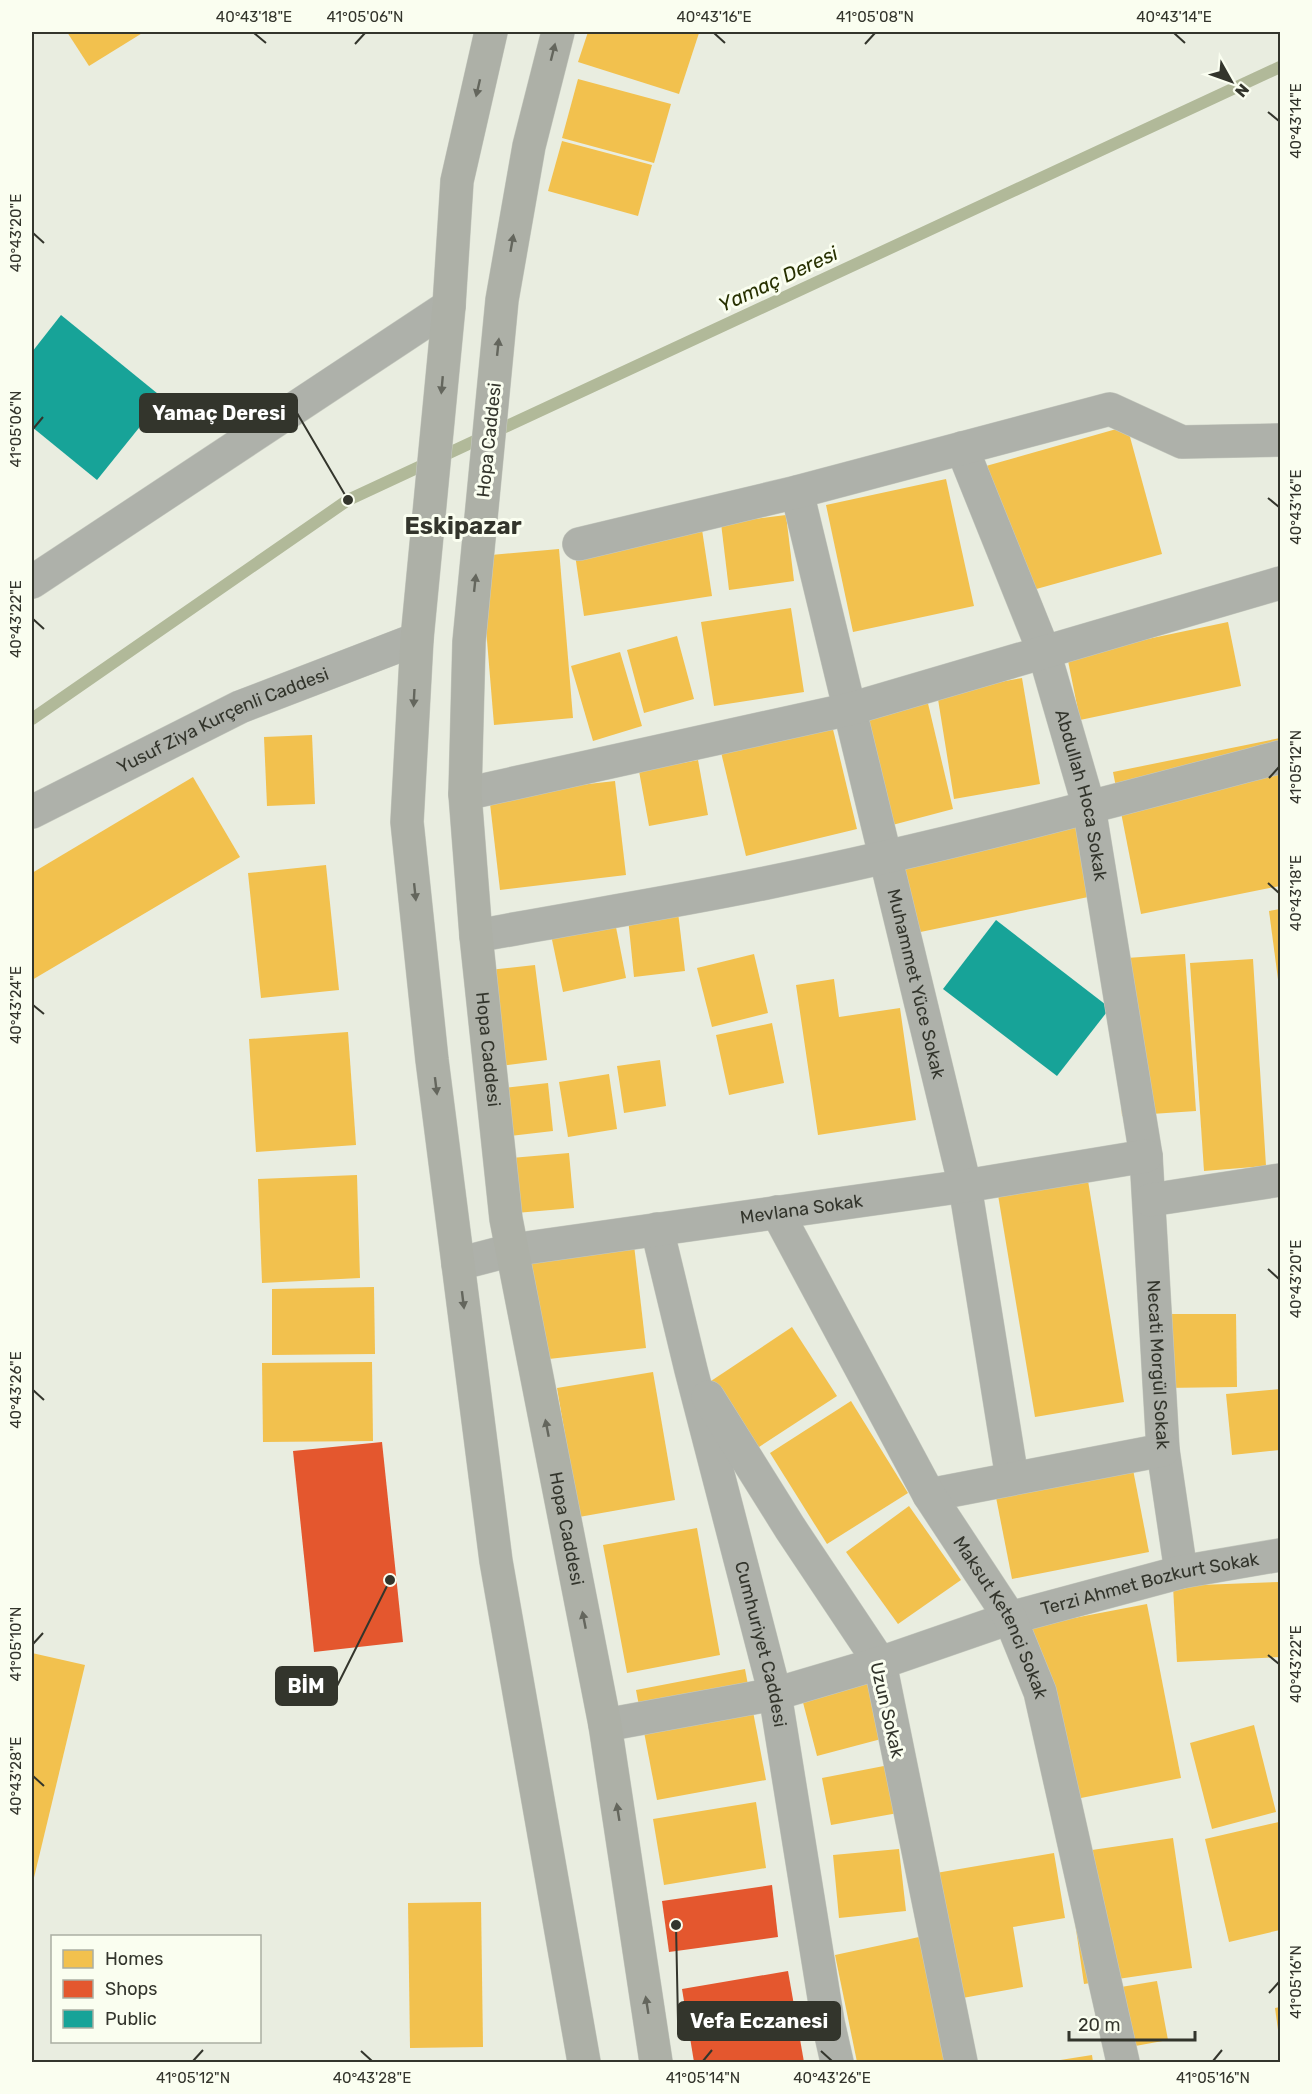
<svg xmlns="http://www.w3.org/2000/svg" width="1312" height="2094" font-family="Rubik,sans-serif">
<rect width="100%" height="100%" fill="#e9ede0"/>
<g fill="#f2c14e">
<polygon points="67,32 144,32 89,66"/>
<polygon points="588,32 695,32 699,33 679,94 578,62"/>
<polygon points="578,79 671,104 654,163 562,138"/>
<polygon points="562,141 652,165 638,216 548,191"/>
<polygon points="1127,426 1162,554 1022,593 986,466"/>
<polygon points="946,479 974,606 853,632 826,505"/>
<polygon points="786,515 794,581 729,590 721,523"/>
<polygon points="701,523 712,596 584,616 573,541"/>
<polygon points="559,549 573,718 494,725 480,556"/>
<polygon points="791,608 804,692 714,706 701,622"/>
<polygon points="1228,622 1241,686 1080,720 1067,656"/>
<polygon points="677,636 694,699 644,713 627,650"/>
<polygon points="620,652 642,726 593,741 571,666"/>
<polygon points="1022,678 1040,784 954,799 937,693"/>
<polygon points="926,695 953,809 881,828 854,713"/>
<polygon points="831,721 857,829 746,856 720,748"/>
<polygon points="312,735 315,804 267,806 264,737"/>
<polygon points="1280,738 1280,886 1141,914 1113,772"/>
<polygon points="698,760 708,815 649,826 639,771"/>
<polygon points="193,777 240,857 32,980 32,873"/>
<polygon points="615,781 626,875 500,890 489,795"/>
<polygon points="1076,809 1093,896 906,935 889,847"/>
<polygon points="326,865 339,990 261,998 248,873"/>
<polygon points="1280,909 1280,987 1279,987 1269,911"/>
<polygon points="678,912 685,971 634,977 628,918"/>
<polygon points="615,922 626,978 563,992 551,935"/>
<polygon points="754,954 768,1013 712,1027 697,968"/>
<polygon points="1185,954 1196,1111 1122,1116 1112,959"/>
<polygon points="1253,959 1266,1166 1204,1171 1190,963"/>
<polygon points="535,965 547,1060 500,1066 489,970"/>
<polygon points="834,979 839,1017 900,1008 916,1120 818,1135 796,985"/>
<polygon points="772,1023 784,1083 729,1095 716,1035"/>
<polygon points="348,1032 356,1145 256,1152 249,1039"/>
<polygon points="660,1060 666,1106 624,1113 617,1066"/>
<polygon points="609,1074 617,1129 568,1137 559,1082"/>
<polygon points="548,1083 553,1131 510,1136 504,1088"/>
<polygon points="569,1153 574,1208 516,1213 511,1158"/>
<polygon points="1084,1156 1124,1402 1035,1417 994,1171"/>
<polygon points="357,1175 360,1278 262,1283 258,1179"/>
<polygon points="631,1219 646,1348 540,1360 526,1232"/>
<polygon points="374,1287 375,1354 272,1355 272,1289"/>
<polygon points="1164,1314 1236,1314 1237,1387 1163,1388"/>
<polygon points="792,1327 837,1396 753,1451 708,1383"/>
<polygon points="372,1362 373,1441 263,1442 262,1363"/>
<polygon points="653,1372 675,1500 579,1517 557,1388"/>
<polygon points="1280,1389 1280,1450 1232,1455 1226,1394"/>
<polygon points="851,1401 908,1493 827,1544 770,1453"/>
<polygon points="1130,1454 1149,1552 1012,1579 993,1482"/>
<polygon points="909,1506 961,1580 898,1624 846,1552"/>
<polygon points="697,1528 720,1655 627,1673 603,1545"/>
<polygon points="1280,1582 1280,1657 1177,1662 1173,1586"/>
<polygon points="1147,1604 1181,1778 1066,1801 1032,1626"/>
<polygon points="32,1653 85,1665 32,1886"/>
<polygon points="745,1669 766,1780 657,1800 636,1690"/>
<polygon points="869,1673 885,1738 817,1756 800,1691"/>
<polygon points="1254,1725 1276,1812 1212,1829 1190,1743"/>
<polygon points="889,1765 898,1813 831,1825 822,1778"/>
<polygon points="756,1802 766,1868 664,1885 653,1819"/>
<polygon points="1279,1822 1280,1930 1229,1942 1205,1839"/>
<polygon points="1173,1838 1192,1968 1084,1984 1065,1854"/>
<polygon points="899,1849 906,1911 839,1918 833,1855"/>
<polygon points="1054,1853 1065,1918 1013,1927 1023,1987 957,1999 936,1873"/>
<polygon points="481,1902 483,2047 410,2048 408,1903"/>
<polygon points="919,1937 945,2062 857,2062 835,1955"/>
<polygon points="1157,1981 1168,2040 1119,2049 1109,1989"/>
<polygon points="1280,2007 1280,2037 1279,2037 1275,2008"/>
<polygon points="1092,2055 1093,2062 1054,2062 1054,2061"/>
</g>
<g fill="#e4572e">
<polygon points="382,1442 403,1642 314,1652 293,1451"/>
<polygon points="772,1885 778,1937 669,1952 662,1901"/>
<polygon points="788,1971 804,2062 694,2062 682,1989"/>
</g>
<g fill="#17a398">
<polygon points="61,315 163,398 97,480 32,427 32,352"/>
<polygon points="996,920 1110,1008 1057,1076 943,989"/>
</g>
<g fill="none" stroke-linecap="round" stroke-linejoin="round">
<polyline stroke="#b1b999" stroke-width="12" points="32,719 348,500 1280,67"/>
<g stroke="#c7cbc0" stroke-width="34">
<g id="minor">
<path id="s1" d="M 962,448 L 1044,652 L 1089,807 L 1146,1156 L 1163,1450 L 1181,1572"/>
<path id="s2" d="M 797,492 L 965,1186 L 1012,1478"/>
<polyline points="579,544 797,492 1110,409 1182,442 1280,440"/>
<polyline points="32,582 449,306"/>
<path d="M 476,936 C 572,918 669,903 766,883 C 939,848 1110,802 1280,757"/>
<polyline points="1150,1200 1280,1180"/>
<path id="s3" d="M 657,1229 L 691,1370 L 775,1694 L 828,2022 L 837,2062"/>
<path id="s4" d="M 458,1264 L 512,1250 L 965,1186 L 1146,1156"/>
<polyline points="708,1397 790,1528 880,1663 961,2062"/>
<polyline points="929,1495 1163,1450"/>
<path id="s5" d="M 605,1725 L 775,1694 L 880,1663 L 1010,1618 L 1181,1572 L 1280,1555"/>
</g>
</g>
<g stroke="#c7cbc0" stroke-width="34">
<g id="tertiary">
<polyline points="465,794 850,709 1280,583"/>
<path id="s6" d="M 32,812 L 240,707 L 417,639"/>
<path id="s7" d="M 777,1212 L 929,1495 L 1010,1618 L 1040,1692 L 1123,2062"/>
</g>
</g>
<g stroke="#c7cbc0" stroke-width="34">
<g id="secondary">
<polyline points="491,32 457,181 449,306 417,639 407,822 432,1060 496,1561 584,2062"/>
<path id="s8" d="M 558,32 L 529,146 L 502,300 L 469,642 L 465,794 L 476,936 L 506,1219 L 605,1725 L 656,2062"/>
</g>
</g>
<use href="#minor" stroke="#aeb1aa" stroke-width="33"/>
<use href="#tertiary" stroke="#aeb1aa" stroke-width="33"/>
<use href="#secondary" stroke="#adb0a7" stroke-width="33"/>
</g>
<defs><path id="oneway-solid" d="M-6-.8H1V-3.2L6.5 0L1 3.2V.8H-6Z" transform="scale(1.5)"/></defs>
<g fill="#64665d">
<use href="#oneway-solid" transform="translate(553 52) rotate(-76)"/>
<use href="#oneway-solid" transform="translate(478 88) rotate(103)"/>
<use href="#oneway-solid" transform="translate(512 243) rotate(-80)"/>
<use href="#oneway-solid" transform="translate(498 347) rotate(-84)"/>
<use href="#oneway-solid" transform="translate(442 385) rotate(95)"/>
<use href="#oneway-solid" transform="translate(475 583) rotate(-84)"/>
<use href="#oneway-solid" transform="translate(414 698) rotate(93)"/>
<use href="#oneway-solid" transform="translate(415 892) rotate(84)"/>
<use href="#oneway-solid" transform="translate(436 1086) rotate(83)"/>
<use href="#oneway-solid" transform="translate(463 1300) rotate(83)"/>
<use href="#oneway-solid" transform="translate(547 1428) rotate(-101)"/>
<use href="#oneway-solid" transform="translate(584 1620) rotate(-101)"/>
<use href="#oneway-solid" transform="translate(618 1812) rotate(-99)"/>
<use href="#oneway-solid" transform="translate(647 2005) rotate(-99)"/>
</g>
<path fill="none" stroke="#33352c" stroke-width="2" d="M 254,33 L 266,43M 714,33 L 725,43M 1174,33 L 1185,43M 355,44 L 365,33M 865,44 L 875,33M 1268,112 L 1279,121M 33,233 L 44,243M 33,429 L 43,417M 1268,498 L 1279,507M 33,619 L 44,629M 1269,778 L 1279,767M 1268,883 L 1279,893M 33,1005 L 44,1014M 1268,1269 L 1279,1279M 33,1390 L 44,1400M 33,1644 L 43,1633M 1268,1655 L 1279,1664M 33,1776 L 44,1786M 1269,1993 L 1279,1982M 361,2051 L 372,2061M 821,2051 L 832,2061M 193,2061 L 203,2050M 703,2061 L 712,2050M 1213,2061 L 1222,2050"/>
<g text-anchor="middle" stroke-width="6" stroke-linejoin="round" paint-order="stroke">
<g font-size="18" fill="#33352c" stroke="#fafef0">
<text transform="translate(489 440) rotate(-84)" y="6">Hopa Caddesi</text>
<text dy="6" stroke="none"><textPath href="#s6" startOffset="212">Yusuf Ziya Kurçenli Caddesi</textPath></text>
<text dy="6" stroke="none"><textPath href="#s1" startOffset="368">Abdullah Hoca Sokak</textPath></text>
<text dy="6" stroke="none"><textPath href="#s2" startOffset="506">Muhammet Yüce Sokak</textPath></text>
<text dy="6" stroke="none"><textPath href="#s8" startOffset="1026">Hopa Caddesi</textPath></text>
<text dy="6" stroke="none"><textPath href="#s4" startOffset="348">Mevlana Sokak</textPath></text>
<text dy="6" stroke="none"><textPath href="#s1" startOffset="944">Necati Morgül Sokak</textPath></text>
<text dy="6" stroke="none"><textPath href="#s8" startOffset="1512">Hopa Caddesi</textPath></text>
<text dy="6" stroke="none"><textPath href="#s5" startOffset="564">Terzi Ahmet Bozkurt Sokak</textPath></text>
<text dy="6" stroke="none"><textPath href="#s7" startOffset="464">Maksut Ketenci Sokak</textPath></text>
<text dy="6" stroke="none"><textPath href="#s3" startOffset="428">Cumhuriyet Caddesi</textPath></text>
<text transform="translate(887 1710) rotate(77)" y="6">Uzun Sokak</text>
</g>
<g font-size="20" font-style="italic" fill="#273000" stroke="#fafef0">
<text transform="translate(778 279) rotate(-25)" y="7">Yamaç Deresi</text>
</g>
<g font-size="24" font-weight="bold" fill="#33352c" stroke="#fafef0">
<text x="463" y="534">Eskipazar</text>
</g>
</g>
<path fill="none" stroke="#33352c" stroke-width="2" d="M348 500L297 413M390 1580L337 1686M676 1925L678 2021"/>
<g fill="#33352c" stroke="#fafef0" stroke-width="2">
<circle cx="348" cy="500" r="6"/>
<circle cx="390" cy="1580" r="6"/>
<circle cx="676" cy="1925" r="6"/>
</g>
<g fill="#33352c" stroke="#33352c" stroke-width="2">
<rect x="140" y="394" width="157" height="38" rx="6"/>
<rect x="276" y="1667" width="61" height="38" rx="6"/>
<rect x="678" y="2002" width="162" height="38" rx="6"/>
</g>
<g font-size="20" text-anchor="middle" font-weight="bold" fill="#fff">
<text x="219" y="420">Yamaç Deresi</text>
<text x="306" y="1693">BİM</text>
<text x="759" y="2028">Vefa Eczanesi</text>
</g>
<rect width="1312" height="2094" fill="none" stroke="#fafef0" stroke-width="66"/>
<rect x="51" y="1935" width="210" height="108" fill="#fafef0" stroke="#aaaea2" stroke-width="1.5"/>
<rect x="63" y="1950" width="30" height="18" fill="#f2c14e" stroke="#aaaea2" stroke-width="1.5"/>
<text x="105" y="1965" font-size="18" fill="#33352c">Homes</text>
<rect x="63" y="1980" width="30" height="18" fill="#e4572e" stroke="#aaaea2" stroke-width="1.5"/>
<text x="105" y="1995" font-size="18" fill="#33352c">Shops</text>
<rect x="63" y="2010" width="30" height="18" fill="#17a398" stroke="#aaaea2" stroke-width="1.5"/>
<text x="105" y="2025" font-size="18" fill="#33352c">Public</text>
<g transform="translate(1231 81) rotate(130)" stroke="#fafef0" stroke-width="4.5" paint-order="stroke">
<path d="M0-4.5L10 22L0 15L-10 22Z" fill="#33352c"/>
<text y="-9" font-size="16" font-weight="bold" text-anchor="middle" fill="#33352c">N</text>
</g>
<path d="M1069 2031v9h126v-9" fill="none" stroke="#33352c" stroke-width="3"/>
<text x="1078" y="2031" font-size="18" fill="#33352c" stroke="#fafef0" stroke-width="4.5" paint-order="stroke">20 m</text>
<rect x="33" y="33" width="1246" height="2028" fill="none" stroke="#33352c" stroke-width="2"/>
<g font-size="15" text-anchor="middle" fill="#33352c">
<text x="254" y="22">40°43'18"E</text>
<text x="365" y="22">41°05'06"N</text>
<text x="714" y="22">40°43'16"E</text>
<text x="875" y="22">41°05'08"N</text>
<text x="1174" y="22">40°43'14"E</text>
<text transform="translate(1296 121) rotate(-90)" y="5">40°43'14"E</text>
<text transform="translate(16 233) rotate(-90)" y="5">40°43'20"E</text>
<text transform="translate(16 429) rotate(-90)" y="5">41°05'06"N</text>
<text transform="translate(1296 507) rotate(-90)" y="5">40°43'16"E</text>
<text transform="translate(16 619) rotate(-90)" y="5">40°43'22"E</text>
<text transform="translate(1296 767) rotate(-90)" y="5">41°05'12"N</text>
<text transform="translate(1296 893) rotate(-90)" y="5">40°43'18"E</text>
<text transform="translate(16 1005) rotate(-90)" y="5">40°43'24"E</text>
<text transform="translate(1296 1279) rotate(-90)" y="5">40°43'20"E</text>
<text transform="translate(16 1390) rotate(-90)" y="5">40°43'26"E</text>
<text transform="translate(16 1644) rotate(-90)" y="5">41°05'10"N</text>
<text transform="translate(1296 1664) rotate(-90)" y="5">40°43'22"E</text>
<text transform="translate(16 1776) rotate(-90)" y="5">40°43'28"E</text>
<text transform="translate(1296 1982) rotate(-90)" y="5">41°05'16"N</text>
<text x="193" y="2083">41°05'12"N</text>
<text x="372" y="2083">40°43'28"E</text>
<text x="703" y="2083">41°05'14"N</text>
<text x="832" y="2083">40°43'26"E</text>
<text x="1213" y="2083">41°05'16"N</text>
</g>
</svg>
